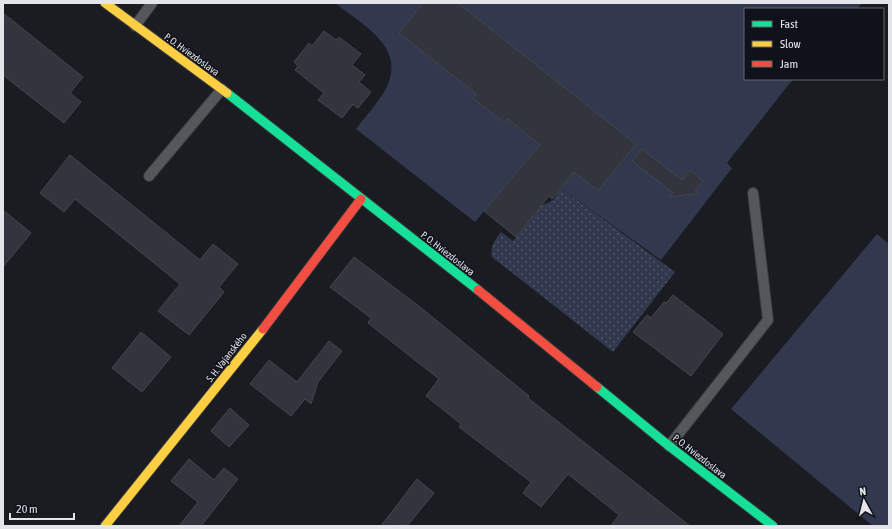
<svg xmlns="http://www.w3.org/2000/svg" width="892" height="529" font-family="'Asap Condensed',sans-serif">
<defs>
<pattern id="grass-dots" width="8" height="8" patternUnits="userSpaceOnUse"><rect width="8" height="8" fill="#32394f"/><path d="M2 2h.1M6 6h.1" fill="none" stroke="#505668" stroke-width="1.8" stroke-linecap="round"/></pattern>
</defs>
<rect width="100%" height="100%" fill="#1b1c21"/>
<path fill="url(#grass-dots)" d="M 561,188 L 675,272 L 613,352 L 492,257 C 490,246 495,240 501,232 L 513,241 L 541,206 L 553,200 Z"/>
<g fill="#32394f">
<path d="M 335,3 L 862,3 L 857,9 L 745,9 L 745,79 L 793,79 L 727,163 L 732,168 L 661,260 L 561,188 L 527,160 L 475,222 L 356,129 C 365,117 383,97 388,84 C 404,45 361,24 335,3 Z"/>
<polygon points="877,234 889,244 889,526 873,526 731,409"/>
</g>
<g fill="#33353e" stroke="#45464a">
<polygon points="423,3 458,3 636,144 598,191 574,172 552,199 549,196 516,237 484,211 540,145 508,119 504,123 473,98 476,94 399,33"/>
<polygon points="3,13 83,77 70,93 81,102 64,123 3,75"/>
<polygon points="324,31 336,40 339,37 361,54 352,65 365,75 359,82 371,92 358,108 353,104 342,118 318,100 324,93 295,70 298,66 294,62 309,43 312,46"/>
<polygon points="642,149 682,180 690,170 703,181 695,190 699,193 670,197 673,193 632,161"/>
<polygon points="70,155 200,260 213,244 238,264 219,287 224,292 189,335 158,311 180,284 75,199 64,212 40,193"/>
<polygon points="3,210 31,233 3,267"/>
<polygon points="354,257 420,307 529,396 528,398 690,526 611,526 619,515 568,474 541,507 523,493 531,482 459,427 461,424 426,396 439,379 368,323 371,318 330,287"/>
<polygon points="673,295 723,334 691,376 633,332 647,315 651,318 664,302 666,303"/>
<polygon points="141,332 171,357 142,392 112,368"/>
<polygon points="329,341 342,351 318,382 311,404 305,399 291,416 250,384 269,360 297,382"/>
<polygon points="230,408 249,425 229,447 211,431"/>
<polygon points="189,459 214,480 224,468 238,479 201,526 179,526 198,502 171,481"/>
<polygon points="417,479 434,493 407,526 381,526"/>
</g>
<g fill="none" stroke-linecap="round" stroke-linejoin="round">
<g stroke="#36373b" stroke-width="12">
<g id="lane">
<polyline points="135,26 152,3"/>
<polyline points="149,176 222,89"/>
<polyline points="669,446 768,320 753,193"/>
</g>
</g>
<g stroke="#36373b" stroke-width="11">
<g id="fast">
<polyline points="227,93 478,290"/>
<polyline points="597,387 669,446 773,526"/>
</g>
</g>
<g stroke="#36373b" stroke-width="11">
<g id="slow">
<polyline points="105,3 227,93"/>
<polyline points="105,526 263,329"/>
</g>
</g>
<g stroke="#36373b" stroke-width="11">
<g id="jam">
<polyline points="478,290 597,387"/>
<polyline points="263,329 361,199"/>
</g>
</g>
<use href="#lane" stroke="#56575b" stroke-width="10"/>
<use href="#fast" stroke="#16e098" stroke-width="9"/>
<use href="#slow" stroke="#ffcf43" stroke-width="9"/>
<use href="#jam" stroke="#f24e42" stroke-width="9"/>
</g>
<g text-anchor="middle" stroke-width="3" stroke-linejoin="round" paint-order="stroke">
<g font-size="10" fill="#e3e5ea" stroke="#10121a">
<text transform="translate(192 54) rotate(36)" y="4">P. O. Hviezdoslava</text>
<text transform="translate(448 253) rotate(38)" y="4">P. O. Hviezdoslava</text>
<text transform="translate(226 357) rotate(-52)" y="4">S. H. Vajanského</text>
<text transform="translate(700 456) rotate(38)" y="4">P. O. Hviezdoslava</text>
</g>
</g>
<rect width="892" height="529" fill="none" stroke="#e3e5ea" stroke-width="8"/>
<rect x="744" y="8" width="140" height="72" fill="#10121a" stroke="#64666d"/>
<rect x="752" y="21" width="20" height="6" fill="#16e098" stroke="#64666d"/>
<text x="780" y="28" font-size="12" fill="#e3e5ea">Fast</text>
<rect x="752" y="41" width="20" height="6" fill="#ffcf43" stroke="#64666d"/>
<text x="780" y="48" font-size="12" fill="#e3e5ea">Slow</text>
<rect x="752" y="61" width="20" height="6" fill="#f24e42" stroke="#64666d"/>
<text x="780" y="68" font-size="12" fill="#e3e5ea">Jam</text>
<g transform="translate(864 501) rotate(353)" stroke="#10121a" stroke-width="3" paint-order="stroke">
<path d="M0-3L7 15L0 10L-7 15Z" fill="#e3e5ea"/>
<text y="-6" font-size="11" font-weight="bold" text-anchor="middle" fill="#e3e5ea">N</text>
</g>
<path d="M10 513v6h64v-6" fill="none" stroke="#e3e5ea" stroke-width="2"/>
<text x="16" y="513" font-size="12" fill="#e3e5ea" stroke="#10121a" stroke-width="3" paint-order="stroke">20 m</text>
</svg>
